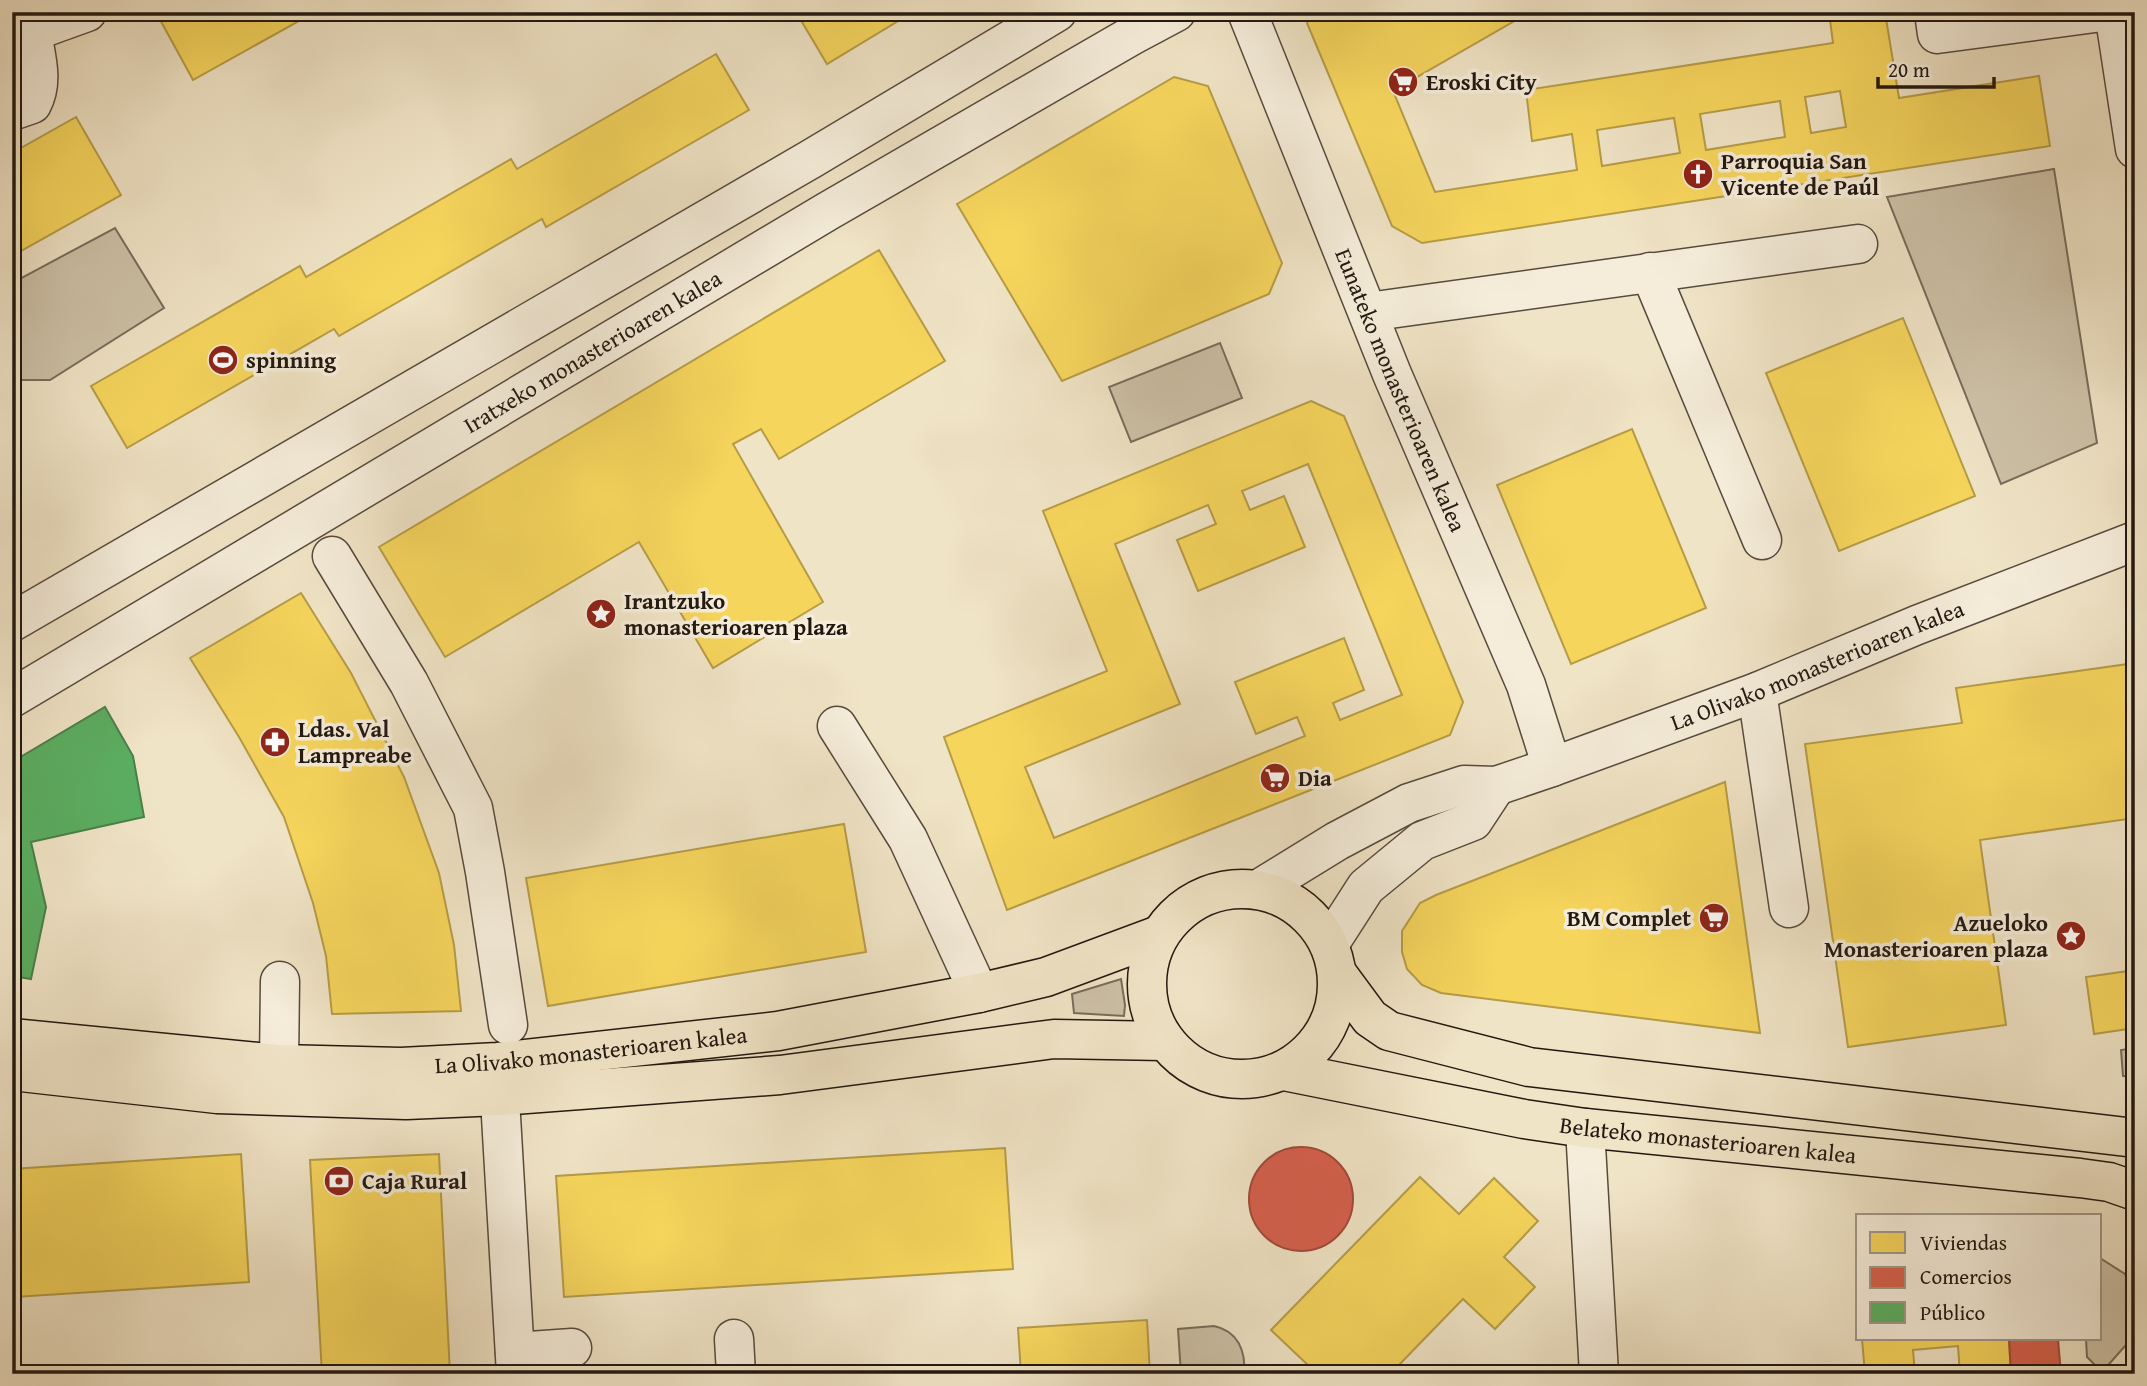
<svg xmlns="http://www.w3.org/2000/svg" width="2147" height="1386" font-family="'Gentium Book Plus',serif">
<rect width="100%" height="100%" fill="#f0e4c6"/>
<filter id="stains"><feTurbulence type="fractalNoise" baseFrequency=".00286" numOctaves="4"/><feColorMatrix values="0 0 0 0 .2 0 0 0 0 .09 0 0 0 0 .02 0 0 0 .5 -.17"/></filter>
<radialGradient id="worn" r=".72"><stop offset=".6" stop-color="#630" stop-opacity="0"/><stop offset="1" stop-color="#630" stop-opacity=".3"/></radialGradient>
<g fill="#cdc1a7" stroke="#786c5c" stroke-width="2">
<polygon points="2054,169 2097,443 2001,484 1887,197"/>
<polygon points="115,228 164,308 50,380 12,380 12,283"/>
<polygon points="1220,343 1242,398 1131,442 1109,387"/>
<polygon points="1121,979 1125,1005 1124,1016 1074,1013 1072,994"/>
<polygon points="2135,1048 2135,1078 2123,1076 2121,1050"/>
<polygon points="2100,1258 2125,1274 2135,1301 2133,1337 2102,1372 2087,1357 2086,1339 2100,1339"/>
<path d="M 1214,1326 C 1238,1331 1246,1351 1244,1374 L 1181,1374 L 1178,1329 Z"/>
</g>
<g fill="#f6d55c" stroke="#b69c46" stroke-width="2" fill-rule="evenodd">
<polygon points="164,12 315,12 193,80 158,16"/>
<polygon points="796,12 913,12 827,64"/>
<path d="M 1313,12 L 1530,12 L 1393,91 L 1435,192 L 1577,170 L 1572,134 L 1532,141 L 1526,90 L 1833,43 L 1829,12 L 1885,12 L 1899,98 L 2039,76 L 2050,146 L 1422,243 L 1392,226 L 1307,23 ZM 1840,91 L 1846,127 L 1811,133 L 1805,97 ZM 1780,101 L 1785,137 L 1706,150 L 1700,114 ZM 1674,118 L 1680,153 L 1602,166 L 1597,130 Z"/>
<polygon points="716,54 749,110 546,227 542,219 339,336 334,329 127,448 91,386 300,266 306,277 511,159 517,169"/>
<polygon points="1174,77 1208,86 1282,263 1269,294 1062,381 957,204"/>
<polygon points="76,117 121,195 12,256 12,153"/>
<polygon points="879,250 945,361 779,459 761,429 733,444 823,602 713,668 639,542 445,657 379,547"/>
<polygon points="1903,318 1975,496 1839,551 1766,373"/>
<path d="M 1311,401 L 1344,416 L 1463,702 L 1450,735 L 1007,910 L 944,737 L 1107,671 L 1043,511 ZM 1308,464 L 1402,695 L 1340,720 L 1333,703 L 1364,690 L 1344,638 L 1235,682 L 1256,734 L 1297,717 L 1305,736 L 1054,838 L 1025,767 L 1180,704 L 1115,544 L 1208,505 L 1216,524 L 1177,540 L 1198,591 L 1305,547 L 1284,496 L 1250,510 L 1242,491 Z"/>
<polygon points="1632,429 1706,608 1571,664 1497,485"/>
<polygon points="301,593 351,673 404,777 439,873 454,945 461,1011 332,1014 326,956 313,903 284,817 239,737 190,658"/>
<polygon points="2135,663 2135,818 1980,840 2006,1025 1848,1047 1805,744 1962,723 1956,688"/>
<polygon points="1725,782 1760,1033 1441,993 1422,985 1407,969 1402,952 1402,931 1420,903 1436,895"/>
<polygon points="844,824 866,952 548,1006 526,878"/>
<polygon points="2135,970 2135,1028 2094,1034 2086,977"/>
<polygon points="1005,1148 1013,1269 564,1297 556,1176"/>
<polygon points="241,1154 249,1282 15,1297 12,1251 12,1169"/>
<polygon points="439,1154 450,1374 322,1374 310,1160"/>
<polygon points="1420,1177 1459,1214 1494,1178 1538,1221 1504,1257 1535,1287 1495,1329 1463,1299 1395,1369 1400,1374 1304,1374 1310,1367 1271,1330"/>
<polygon points="1147,1320 1150,1374 1021,1374 1018,1328"/>
<polygon points="1862,1339 2009,1339 2011,1374 1960,1374 1958,1346 1913,1350 1915,1374 1865,1374"/>
</g>
<g fill="#d6604d" stroke="#a04a3b" stroke-width="2">
<circle cx="1301" cy="1199" r="52"/>
<polygon points="2009,1339 2058,1339 2061,1374 2011,1374"/>
</g>
<polygon fill="#5aae61" stroke="#498149" stroke-width="2" points="105,707 133,756 144,817 31,842 46,907 31,979 12,976 12,762"/>
<g fill="none" stroke-linecap="round" stroke-linejoin="round">
<g stroke="#564b3e" stroke-width="41">
<g id="minor">
<path id="s1" d="M 1247,12 L 1392,374 L 1526,685 L 1552,767"/>
<polyline points="1934,12 1937,34 2102,12"/>
<polyline points="2114,12 2135,149"/>
<polyline points="12,39 87,12"/>
<path d="M 12,111 L 32,104 C 44,82 36,57 32,33"/>
<polyline points="1650,272 1762,540"/>
<polyline points="1368,312 1858,244"/>
<polyline points="332,556 409,683 473,808 485,872 508,1025"/>
<polyline points="12,622 811,159 1057,12"/>
<polyline points="1757,692 1789,908"/>
<path id="s2" d="M 12,698 L 828,211 L 1131,36 L 1176,12"/>
<polyline points="837,726 908,839 979,993"/>
<path id="s3" d="M 1259,889 L 1337,841 L 1409,803 L 1464,785 L 1496,786 L 1552,767 L 1757,692 L 1917,625 L 2135,541"/>
<polyline points="1330,943 1366,887 1422,841 1473,821 1496,786"/>
<polyline points="279,1064 280,981"/>
<polyline points="498,1065 516,1374"/>
<polyline points="1585,1128 1599,1374"/>
<polyline points="734,1339 736,1374"/>
<polyline points="515,1352 572,1348"/>
</g>
</g>
<g stroke="#221811" stroke-width="41">
<g id="major">
<circle cx="1242" cy="984" r="95"/>
<polyline points="1339,976 1370,1018 1389,1031 1529,1067 2135,1138"/>
<path id="s4" d="M 12,1038 L 279,1064 L 401,1067 L 498,1062 L 778,1031 L 979,993 L 1046,977 L 1159,935"/>
<polyline points="12,1071 217,1094 406,1100 500,1096 780,1075 1054,1039 1164,1041"/>
<path id="s5" d="M 1284,1071 L 1524,1119 L 1585,1128 L 2080,1178 L 2109,1182 L 2135,1191"/>
</g>
</g>
<use href="#minor" stroke="#f5edda" stroke-width="38"/>
<use href="#major" stroke="#f0e4c6" stroke-width="38"/>
</g>
<defs>
<g id="supermarket-disc" transform="scale(1.575)"><circle r="9.5" fill="#8f2418" stroke="#f5edda"/><path d="M-6-5.5h2.5l.6 2H6L4.5 2H-2.5L-4.4-4H-6ZM-1.5 3.2a1.3 1.3 0 1 0 .1 0ZM3 3.2a1.3 1.3 0 1 0 .1 0Z" fill="#fff"/></g>
<g id="church-disc" transform="scale(1.575)"><circle r="9.5" fill="#8f2418" stroke="#f5edda"/><path d="M-1.2-6h2.4v3.5h3.3v2.4h-3.3V6h-2.4V-.1h-3.3v-2.4h3.3Z" fill="#fff"/></g>
<g id="stadium-disc" transform="scale(1.575)"><circle r="9.5" fill="#8f2418" stroke="#f5edda"/><path d="M0-5a6.5 5 0 1 0 0 10a6.5 5 0 1 0 0-10ZM-3.5-1.8h7v3.6h-7Z" fill="#fff"/></g>
<g id="sight-disc" transform="scale(1.575)"><circle r="9.5" fill="#8f2418" stroke="#f5edda"/><path d="M0-6L1.8-2.2L6-1.7L2.9 1.2L3.7 5.4L0 3.3L-3.7 5.4L-2.9 1.2L-6-1.7L-1.8-2.2Z" fill="#fff"/></g>
<g id="pharmacy-disc" transform="scale(1.575)"><circle r="9.5" fill="#8f2418" stroke="#f5edda"/><path d="M-2-6h4v4h4v4h-4v4h-4v-4h-4v-4h4Z" fill="#fff"/></g>
<g id="bank-disc" transform="scale(1.575)"><circle r="9.5" fill="#8f2418" stroke="#f5edda"/><path d="M-6-4H6V4H-6ZM0-2.3a2.3 2.3 0 1 0 0 4.6a2.3 2.3 0 1 0 0-4.6Z" fill="#fff"/></g>
</defs>
<g fill-rule="evenodd">
<use href="#supermarket-disc" x="1403" y="82"/>
<use href="#church-disc" x="1698" y="174"/>
<use href="#stadium-disc" x="223" y="360"/>
<use href="#sight-disc" x="601" y="614"/>
<use href="#pharmacy-disc" x="275" y="742"/>
<use href="#supermarket-disc" x="1275" y="778"/>
<use href="#supermarket-disc" x="1714" y="918"/>
<use href="#sight-disc" x="2071" y="936"/>
<use href="#bank-disc" x="339" y="1181"/>
</g>
<g text-anchor="middle" stroke-width="7" stroke-linejoin="round" paint-order="stroke">
<g font-size="23" font-weight="bold" fill="#221811" stroke="#f5edda" text-anchor="start">
<text x="1426" y="90">Eroski City</text>
<text x="1721" y="169">Parroquia San<tspan x="1721" dy="26">Vicente de Paúl</tspan></text>
<text x="246" y="368">spinning</text>
<text x="624" y="609">Irantzuko<tspan x="624" dy="26">monasterioaren plaza</tspan></text>
<text x="298" y="737">Ldas. Val<tspan x="298" dy="26">Lampreabe</tspan></text>
<text x="1298" y="786">Dia</text>
<text x="1691" y="926" text-anchor="end">BM Complet</text>
<text x="2048" y="931" text-anchor="end">Azueloko<tspan x="2048" dy="26">Monasterioaren plaza</tspan></text>
<text x="362" y="1189">Caja Rural</text>
</g>
<g font-size="23" fill="#221811" stroke="#f5edda">
<text dy="8" stroke="none"><textPath href="#s2" startOffset="676">Iratxeko monasterioaren kalea</textPath></text>
<text dy="8" stroke="none"><textPath href="#s1" startOffset="408">Eunateko monasterioaren kalea</textPath></text>
<text dy="8" stroke="none"><textPath href="#s3" startOffset="606">La Olivako monasterioaren kalea</textPath></text>
<text dy="8" stroke="none"><textPath href="#s4" startOffset="581">La Olivako monasterioaren kalea</textPath></text>
<text dy="8" stroke="none"><textPath href="#s5" startOffset="430">Belateko monasterioaren kalea</textPath></text>
</g>
</g>
<rect width="2147" height="1386" fill="none" stroke="#f0e4c6" stroke-width="42"/>
<rect x="14" y="14" width="2119" height="1358" fill="none" stroke="#221811" stroke-width="3.5"/>
<rect x="21" y="21" width="2105" height="1344" fill="none" stroke="#221811" stroke-width="2"/>
<rect x="1856" y="1214" width="245" height="126" fill="#f5edda" stroke="#a1988a" stroke-width="2"/>
<rect x="1870" y="1232" width="35" height="21" fill="#f6d55c" stroke="#a1988a" stroke-width="2"/>
<text x="1920" y="1250" font-size="21" fill="#221811">Viviendas</text>
<rect x="1870" y="1267" width="35" height="21" fill="#d6604d" stroke="#a1988a" stroke-width="2"/>
<text x="1920" y="1284" font-size="21" fill="#221811">Comercios</text>
<rect x="1870" y="1302" width="35" height="21" fill="#5aae61" stroke="#a1988a" stroke-width="2"/>
<text x="1920" y="1320" font-size="21" fill="#221811">Público</text>
<path d="M1878 77v10h116v-10" fill="none" stroke="#221811" stroke-width="3.5"/>
<text x="1888" y="77" font-size="21" fill="#221811" stroke="#f5edda" stroke-width="5" paint-order="stroke">20 m</text>
<rect width="100%" height="100%" filter="url(#stains)"/>
<rect width="100%" height="100%" fill="url(#worn)"/>
</svg>
